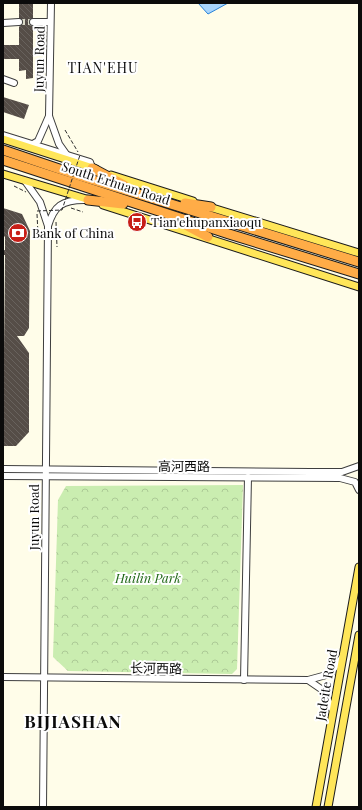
<svg xmlns="http://www.w3.org/2000/svg" width="362" height="810" font-family="'Playfair Display','Noto Sans SC',serif">
<defs>
<pattern id="park-crowns" width="20" height="18" patternUnits="userSpaceOnUse"><rect width="20" height="18" fill="#caedb0"/><path d="M2 6a3 3 0 1 1 6 0M12 15a3 3 0 1 1 6 0" fill="none" stroke="#acca96"/></pattern>
<pattern id="building-back-hatch" width="6" height="6" patternUnits="userSpaceOnUse"><rect width="6" height="6" fill="#554d47"/><path d="M-1 5l2 2M0 0l6 6M5-1l2 2" fill="none" stroke="#68625d"/></pattern>
</defs>
<rect width="100%" height="100%" fill="#fffde9"/>
<polygon fill="url(#park-crowns)" points="243,485 237,669 232,674 68,671 53,657 58,500 66,486"/>
<polygon fill="#a8d5fc" stroke="#2983d9" points="198,3 228,3 208,14"/>
<g fill="url(#building-back-hatch)">
<polygon points="19,3 33,3 33,18 29,22 29,25 33,26 33,78 26,79 26,70 19,71 19,59 3,59 3,45 19,45 19,27 23,22 19,18"/>
<polygon points="3,97 29,105 24,119 3,112"/>
<polygon points="3,208 22,214 30,231 29,328 24,336 17,336 29,353 29,432 16,446 3,446 5,255 3,255 3,250 5,250 5,237 3,235"/>
</g>
<g fill="none" stroke-linecap="round" stroke-linejoin="round">
<polyline stroke="#dad9c8" stroke-width="6" stroke-dasharray="6 3" stroke-linecap="butt" points="19,22 33,22"/>
<g stroke="#3e3e3e" stroke-width="8">
<g id="minor">
<polyline points="51,3 49,116 59,144 71,161"/>
<polyline points="33,22 50,22"/>
<polyline points="3,23 19,22"/>
<polyline points="3,79 14,83"/>
<polyline points="3,135 90,162 92,168"/>
<polyline points="31,145 38,141 49,116"/>
<path d="M 25,181 L 40,202 L 48,226 C 54,206 62,200 84,200"/>
<polyline points="3,469 310,472 342,472 359,466"/>
<polyline points="3,476 340,478 355,482 359,490"/>
<polyline points="3,677 308,680"/>
<polyline points="244,680 248,477"/>
<polyline points="333,711 324,691 308,680 330,674 343,656"/>
<polyline points="43,807 48,226"/>
</g>
</g>
<g stroke="#1c1c1c" stroke-width="9">
<g id="major">
<polyline points="3,139 96,169"/>
<polyline points="3,174 93,201"/>
<polyline points="111,175 193,201"/>
<polyline points="103,205 359,287"/>
<polyline points="206,206 359,253"/>
<polyline points="316,807 359,567"/>
<polyline points="328,807 359,635"/>
</g>
</g>
<g stroke="#1c1c1c" stroke-width="11">
<g id="highway">
<polyline points="3,150 80,176 359,262"/>
<polyline points="3,160 229,234 359,274"/>
<polyline points="92,168 124,185"/>
<polyline points="88,200 123,204"/>
<polyline points="185,203 211,207"/>
<polyline points="178,221 208,237"/>
</g>
</g>
<g stroke="#2d2d2d" stroke-width="1" stroke-dasharray="4 2" stroke-linecap="butt">
<polyline points="65,130 78,152"/>
<polyline points="14,186 26,192"/>
<polyline points="71,208 83,212"/>
<polyline points="37,214 38,234"/>
<polyline points="56,222 57,247"/>
</g>
<use href="#minor" stroke="#fff" stroke-width="6"/>
<use href="#major" stroke="#ffe659" stroke-width="7"/>
<use href="#highway" stroke="#ffac47" stroke-width="9"/>
<polyline stroke="#2d2d2d" stroke-width="1" stroke-dasharray="4 2" stroke-linecap="butt" points="37,211 62,210 80,155"/>
</g>
<defs>
<g id="bus-disc" transform="scale(1)"><circle r="9.5" fill="#c71f18" stroke="#fff"/><path d="M-5-6H5V4H4V6H2V4H-2V6H-4V4H-5ZM-3.5-4V0h7V-4ZM-3.5 1.2v1.5H-2V1.2ZM2 1.2v1.5H3.5V1.2Z" fill="#fff"/></g>
<g id="bank-disc" transform="scale(1)"><circle r="9.5" fill="#c71f18" stroke="#fff"/><path d="M-6-4H6V4H-6ZM0-2.3a2.3 2.3 0 1 0 0 4.6a2.3 2.3 0 1 0 0-4.6Z" fill="#fff"/></g>
</defs>
<g fill-rule="evenodd">
<use href="#bus-disc" x="137" y="222"/>
<use href="#bank-disc" x="18" y="233"/>
</g>
<g text-anchor="middle" stroke-width="4" stroke-linejoin="round" paint-order="stroke">
<g font-size="13" fill="#0b0b0b" stroke="#fff">
<text transform="translate(39 59) rotate(-89)" y="5">Juyun Road</text>
<text transform="translate(116 183) rotate(18)" y="5">South Erhuan Road</text>
<text x="184" y="471">高河西路</text>
<text transform="translate(34 517) rotate(-90)" y="5">Juyun Road</text>
<text transform="translate(156 668) rotate(1)" y="5">长河西路</text>
<text transform="translate(326 685) rotate(-80)" y="5">Jadeite Road</text>
</g>
<g font-size="13" fill="#0b0b0b" stroke="#fff" text-anchor="start">
<text x="151" y="227">Tian'ehupanxiaoqu</text>
<text x="32" y="238">Bank of China</text>
</g>
<g font-size="13" font-style="italic" fill="#206817" stroke="#fff">
<text x="148" y="583">Huilin Park</text>
</g>
<g font-size="14" letter-spacing="1" fill="#0b0b0b" stroke="#fff">
<text x="103" y="73">TIAN'EHU</text>
</g>
<g font-size="17" font-weight="bold" letter-spacing="1" fill="#0b0b0b" stroke="#fff">
<text x="73" y="728">BIJIASHAN</text>
</g>
</g>
<rect width="362" height="810" fill="none" stroke="#0b0b0b" stroke-width="8"/>
</svg>
